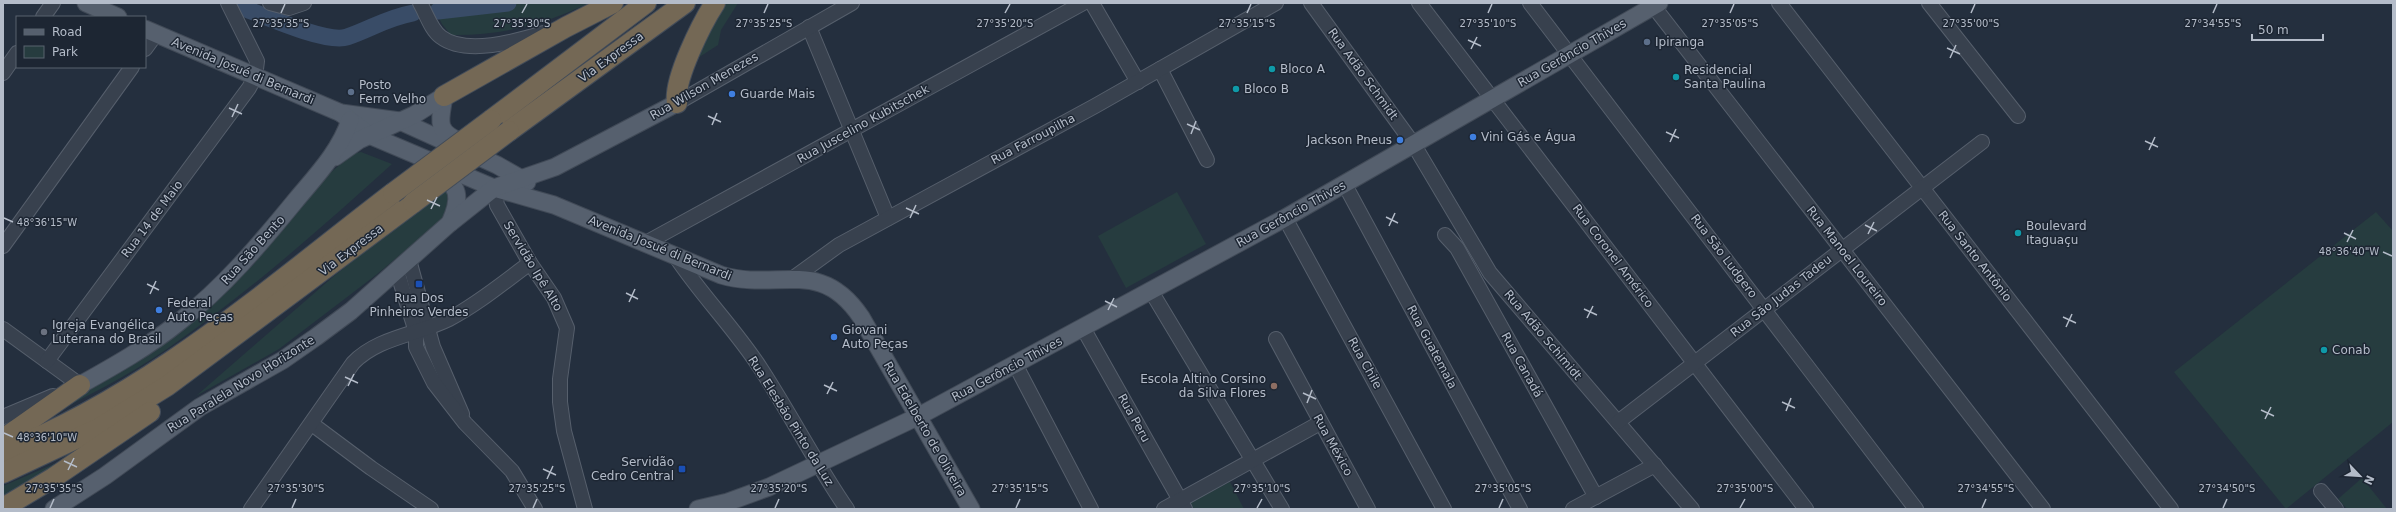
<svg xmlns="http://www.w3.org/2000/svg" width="2396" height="512" font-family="'DejaVu Sans',sans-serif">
<rect width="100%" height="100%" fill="#242f3e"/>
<g fill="#263c3f">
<path d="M 431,3 L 589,3 C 546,24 500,36 451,35 L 442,24 Z"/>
<polygon points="723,3 738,3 721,30 718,45 690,63"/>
<path d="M 361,152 L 392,164 C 320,229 247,294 167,349 C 128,376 85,397 43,419 L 93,386 L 152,353 L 195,320 L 253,265 L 320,182 L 352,154 Z"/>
<polygon points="446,186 450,204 447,216 376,275 279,349 196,396 334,276"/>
<polygon points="1177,192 1206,244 1126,288 1098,236"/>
<polygon points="2376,212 2393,231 2393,422 2286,509 2174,372"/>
<polygon points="75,455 3,504 3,486"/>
<polygon points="2362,478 2387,509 2347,509 2338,499"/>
<polygon points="1230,482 1244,509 1193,509 1190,503"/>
</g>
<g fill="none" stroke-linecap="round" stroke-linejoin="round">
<g stroke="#394c67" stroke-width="17">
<path d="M 241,7 C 262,15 327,44 347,37 C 371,29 386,18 413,13"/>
<polyline points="438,11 508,3"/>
</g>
<g stroke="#565f6c" stroke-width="16">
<g id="minor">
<polyline points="270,3 289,8 304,3"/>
<path d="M 420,3 C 426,13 431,30 441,37 C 466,56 517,41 544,33"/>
<polyline points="1092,3 1138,82"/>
<polyline points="1311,3 1414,145 1490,273 1692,509"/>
<polyline points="1419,3 1806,509"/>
<polyline points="1530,3 1916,509"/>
<polyline points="1651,3 2043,509"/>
<polyline points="1779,3 2171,509"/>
<polyline points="1929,3 2018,116"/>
<polyline points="43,17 53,3"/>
<polyline points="809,27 888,218"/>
<polyline points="145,49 156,34"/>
<polyline points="1160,69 1207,160"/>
<polyline points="3,73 17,53"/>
<polyline points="677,103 852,3"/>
<polyline points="1345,185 1520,509"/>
<polyline points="494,188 497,205 530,263 554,298 567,328 560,379 560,402 564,431 585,509"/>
<polyline points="1285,218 1444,509"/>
<polyline points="1445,235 1457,248 1596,497"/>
<polyline points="644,244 1083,3"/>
<polyline points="3,246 132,67"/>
<path d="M 676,257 C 702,296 736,330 761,369 C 791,415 816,464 847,509"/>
<polyline points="409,260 433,347 462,414"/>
<polyline points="397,271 416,332 416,347 434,383 465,423 512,471 535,509"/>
<polyline points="792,279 839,245 1095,106 1276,3"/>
<polyline points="1151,291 1282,509"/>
<polyline points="1083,328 1185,509"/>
<polyline points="3,329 80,385"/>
<polyline points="1276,339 1368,509"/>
<polyline points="47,361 249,88 255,77 257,61 228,3"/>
<polyline points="1015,364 1091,509"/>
<polyline points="3,417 53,396"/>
<polyline points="1618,422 1982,142"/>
<polyline points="312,424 371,468 431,509"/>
<polyline points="2321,491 2336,509"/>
<path d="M 251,509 L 353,363 C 378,337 417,335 449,319 C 478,304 504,282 530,263"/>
<polyline points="1164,509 1320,423"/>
<polyline points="1573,509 1655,465"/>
</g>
</g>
<g stroke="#414a57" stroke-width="19">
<g id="major">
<polyline points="86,3 118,17"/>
<polyline points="145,29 341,113 400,121 497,165 527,182"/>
<path d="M 444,96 C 441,119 434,130 459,141"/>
<path d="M 341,113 L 369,135 L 494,188 L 554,205 L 721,275 C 778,292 820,256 861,317 L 971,509"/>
<polyline points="335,157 359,140 414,115 444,96"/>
<path d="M 434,172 C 461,184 461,198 450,223"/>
<path d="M 80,385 C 114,366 148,347 179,322 C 224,287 260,244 296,200 C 316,176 340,151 350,120"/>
<polyline points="54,509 105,476 200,407 283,360 316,337 351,311 450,223 494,188 555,167 677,103"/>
<polyline points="698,509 728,502 769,487 919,416 1285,218 1659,3"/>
</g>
</g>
<g stroke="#434c59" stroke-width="22">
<g id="highway">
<polyline points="444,96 566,27 613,3"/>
<path d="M 677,103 C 673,80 702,23 715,3"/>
<polyline points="491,120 646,3"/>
<polyline points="509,131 685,3"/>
<polyline points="3,439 80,385"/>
<path d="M 3,452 C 149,395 270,287 393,193"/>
<polyline points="3,473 99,428 167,386 413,203"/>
<polyline points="3,508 53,478 150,412"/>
</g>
</g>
<use href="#minor" stroke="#38414e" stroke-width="14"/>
<use href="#major" stroke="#56606e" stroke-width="17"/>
<use href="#highway" stroke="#746855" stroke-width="20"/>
<g stroke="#434c59" stroke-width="22" stroke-linecap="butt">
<g id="highway-bridge">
<polyline points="393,193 491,120"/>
<polyline points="413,203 509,131"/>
</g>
</g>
<use href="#highway-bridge" stroke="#746855" stroke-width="20"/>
</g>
<path fill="none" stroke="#b4bcc9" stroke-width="1.5" d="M 281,13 L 285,4M 522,13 L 527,4M 764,13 L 768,4M 1005,13 L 1010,4M 1247,13 L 1251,4M 1488,13 L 1492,4M 1730,13 L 1734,4M 1971,13 L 1975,4M 2213,13 L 2217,4M 1468,40 L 1481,46M 1947,48 L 1960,54M 1471,49 L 1477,37M 1950,58 L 1956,45M 229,108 L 242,114M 708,116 L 721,122M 232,117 L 238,104M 1187,124 L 1200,130M 712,125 L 717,113M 1666,132 L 1679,138M 1191,134 L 1196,121M 2145,141 L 2158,147M 1670,142 L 1676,129M 2149,150 L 2155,137M 427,200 L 440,206M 906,208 L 919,214M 431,209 L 437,197M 1386,217 L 1398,223M 4,218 L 13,222M 910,218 L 916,205M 1865,225 L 1877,231M 1389,226 L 1395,213M 2344,233 L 2356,239M 1868,234 L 1874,222M 2347,242 L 2353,230M 2383,252 L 2392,256M 147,284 L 159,290M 626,293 L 638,299M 150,294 L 156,281M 1105,301 L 1117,307M 629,302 L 635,289M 1584,309 L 1597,315M 1108,310 L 1114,298M 2063,317 L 2076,323M 1587,318 L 1593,306M 2066,327 L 2072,314M 345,377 L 358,383M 824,385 L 837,391M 348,386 L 354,374M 1303,393 L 1316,399M 827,394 L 833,382M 1782,402 L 1795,408M 1307,403 L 1312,390M 2261,410 L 2274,416M 1786,411 L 1791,398M 2265,419 L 2271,407M 4,433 L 13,437M 64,461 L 77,467M 543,469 L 556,475M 68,470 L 74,458M 547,479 L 553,466M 50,508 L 54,499M 292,508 L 296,499M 533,508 L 537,499M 775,508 L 779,499M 1016,508 L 1020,499M 1257,508 L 1262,499M 1499,508 L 1503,499M 1740,508 L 1745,499M 1982,508 L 1986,499M 2223,508 L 2227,499"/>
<g fill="#5c6f8a" stroke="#1d2633" stroke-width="1.5">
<circle cx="1647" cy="42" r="4"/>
<circle cx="351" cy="92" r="4"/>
</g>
<g fill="#0f9aa8" stroke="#1d2633" stroke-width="1.5">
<circle cx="1272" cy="69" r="4"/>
<circle cx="1676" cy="77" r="4"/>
<circle cx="1236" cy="89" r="4"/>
<circle cx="2018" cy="233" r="4"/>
<circle cx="2324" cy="350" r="4"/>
</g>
<g fill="#3f7fe0" stroke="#1d2633" stroke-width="1.5">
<circle cx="732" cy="94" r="4"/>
<circle cx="1473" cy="137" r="4"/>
<circle cx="1400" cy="140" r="4"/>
<circle cx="159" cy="310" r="4"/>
<circle cx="834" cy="337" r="4"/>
</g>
<g fill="#1a4fb4" stroke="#1d2633" stroke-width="1.5">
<rect x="415" y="280" width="8" height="8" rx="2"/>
<rect x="678" y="465" width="8" height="8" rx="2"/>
</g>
<circle fill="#6b7280" stroke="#1d2633" stroke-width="1.5" cx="44" cy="332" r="4"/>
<circle fill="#8d6e63" stroke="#1d2633" stroke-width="1.5" cx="1274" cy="386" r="4"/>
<g text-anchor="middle" stroke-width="3" stroke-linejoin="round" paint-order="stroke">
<g font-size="12" fill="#b4bcc9" stroke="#1d2633" text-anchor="start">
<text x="1655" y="46">Ipiranga</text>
<text x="1280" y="73">Bloco A</text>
<text x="1684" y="74">Residencial<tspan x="1684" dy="14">Santa Paulina</tspan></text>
<text x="359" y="89">Posto<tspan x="359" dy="14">Ferro Velho</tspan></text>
<text x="1244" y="93">Bloco B</text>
<text x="740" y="98">Guarde Mais</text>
<text x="1481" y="141">Vini Gás e Água</text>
<text x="1392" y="144" text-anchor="end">Jackson Pneus</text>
<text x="2026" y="230">Boulevard<tspan x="2026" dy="14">Itaguaçu</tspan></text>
<text x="419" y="302" text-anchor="middle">Rua Dos<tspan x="419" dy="14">Pinheiros Verdes</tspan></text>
<text x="167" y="307">Federal<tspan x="167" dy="14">Auto Peças</tspan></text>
<text x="52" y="329">Igreja Evangélica<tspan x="52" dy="14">Luterana do Brasil</tspan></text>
<text x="842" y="334">Giovani<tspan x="842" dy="14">Auto Peças</tspan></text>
<text x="2332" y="354">Conab</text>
<text x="1266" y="383" text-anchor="end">Escola Altino Corsino<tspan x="1266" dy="14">da Silva Flores</tspan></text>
<text x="674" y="466" text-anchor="end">Servidão<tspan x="674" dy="14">Cedro Central</tspan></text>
</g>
<g font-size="12" fill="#b4bcc9" stroke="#1d2633">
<text transform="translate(1572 53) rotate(-30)" y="4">Rua Gerôncio Thives</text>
<text transform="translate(611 57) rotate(-36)" y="4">Via Expressa</text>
<text transform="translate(243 71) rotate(23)" y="4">Avenida Josué di Bernardi</text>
<text transform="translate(1363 74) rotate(54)" y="4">Rua Adão Schmidt</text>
<text transform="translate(704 86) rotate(-30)" y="4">Rua Wilson Menezes</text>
<text transform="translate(863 124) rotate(-29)" y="4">Rua Juscelino Kubitschek</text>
<text transform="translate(1033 139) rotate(-28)" y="4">Rua Farroupilha</text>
<text transform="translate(1291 214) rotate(-29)" y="4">Rua Gerôncio Thives</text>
<text transform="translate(152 219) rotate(-53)" y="4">Rua 14 de Maio</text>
<text transform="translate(660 248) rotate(22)" y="4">Avenida Josué di Bernardi</text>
<text transform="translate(253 250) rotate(-48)" y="4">Rua São Bento</text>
<text transform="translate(351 250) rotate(-37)" y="4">Via Expressa</text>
<text transform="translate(1613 256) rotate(53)" y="4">Rua Coronel Américo</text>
<text transform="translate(1724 256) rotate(53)" y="4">Rua São Ludgero</text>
<text transform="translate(1847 256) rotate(52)" y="4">Rua Manoel Loureiro</text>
<text transform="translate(1975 256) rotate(52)" y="4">Rua Santo Antônio</text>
<text transform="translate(533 266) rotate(59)" y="4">Servidão Ipê Alto</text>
<text transform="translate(1781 296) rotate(-38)" y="4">Rua São Judas Tadeu</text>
<text transform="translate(1543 335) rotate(50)" y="4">Rua Adão Schimidt</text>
<text transform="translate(1432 347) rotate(62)" y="4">Rua Guatemala</text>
<text transform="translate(1365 363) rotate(61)" y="4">Rua Chile</text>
<text transform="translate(1522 365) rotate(61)" y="4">Rua Canadá</text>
<text transform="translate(1007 369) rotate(-28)" y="4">Rua Gerôncio Thives</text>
<text transform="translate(241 384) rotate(-32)" y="4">Rua Paralela Novo Horizonte</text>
<text transform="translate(1134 418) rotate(61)" y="4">Rua Peru</text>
<text transform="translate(791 421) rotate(58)" y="4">Rua Elesbão Pinto da Luz</text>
<text transform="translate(925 429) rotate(60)" y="4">Rua Edelberto de Oliveira</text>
<text transform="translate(1333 445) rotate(61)" y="4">Rua México</text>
</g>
</g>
<g font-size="10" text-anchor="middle" fill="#b4bcc9" stroke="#1d2633" stroke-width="3" stroke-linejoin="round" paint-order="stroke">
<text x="281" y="27">27°35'35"S</text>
<text x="522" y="27">27°35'30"S</text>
<text x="764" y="27">27°35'25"S</text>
<text x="1005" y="27">27°35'20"S</text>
<text x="1247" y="27">27°35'15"S</text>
<text x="1488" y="27">27°35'10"S</text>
<text x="1730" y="27">27°35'05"S</text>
<text x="1971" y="27">27°35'00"S</text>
<text x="2213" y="27">27°34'55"S</text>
<text x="47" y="226">48°36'15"W</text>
<text x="2349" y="255">48°36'40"W</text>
<text x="47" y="441">48°36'10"W</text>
<text x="54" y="492">27°35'35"S</text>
<text x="296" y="492">27°35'30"S</text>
<text x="537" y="492">27°35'25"S</text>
<text x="779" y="492">27°35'20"S</text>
<text x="1020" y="492">27°35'15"S</text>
<text x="1262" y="492">27°35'10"S</text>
<text x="1503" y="492">27°35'05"S</text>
<text x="1745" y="492">27°35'00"S</text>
<text x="1986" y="492">27°34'55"S</text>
<text x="2227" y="492">27°34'50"S</text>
</g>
<rect width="2396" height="512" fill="none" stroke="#b4bcc9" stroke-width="8"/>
<rect x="16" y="16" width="130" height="52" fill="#1d2633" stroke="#59626f"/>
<rect x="24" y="29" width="20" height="6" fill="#56606e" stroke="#59626f"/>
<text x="52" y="36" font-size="12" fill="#b4bcc9">Road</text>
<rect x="24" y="46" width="20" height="12" fill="#263c3f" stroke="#59626f"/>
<text x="52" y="56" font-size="12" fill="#b4bcc9">Park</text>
<g transform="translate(2360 476) rotate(115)" stroke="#1d2633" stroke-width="3" paint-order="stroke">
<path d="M0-3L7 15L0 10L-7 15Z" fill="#b4bcc9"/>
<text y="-6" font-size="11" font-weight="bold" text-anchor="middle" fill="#b4bcc9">N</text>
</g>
<path d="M2252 34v6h71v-6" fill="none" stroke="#b4bcc9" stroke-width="2"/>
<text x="2258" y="34" font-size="12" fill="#b4bcc9" stroke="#1d2633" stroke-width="3" paint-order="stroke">50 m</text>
</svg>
